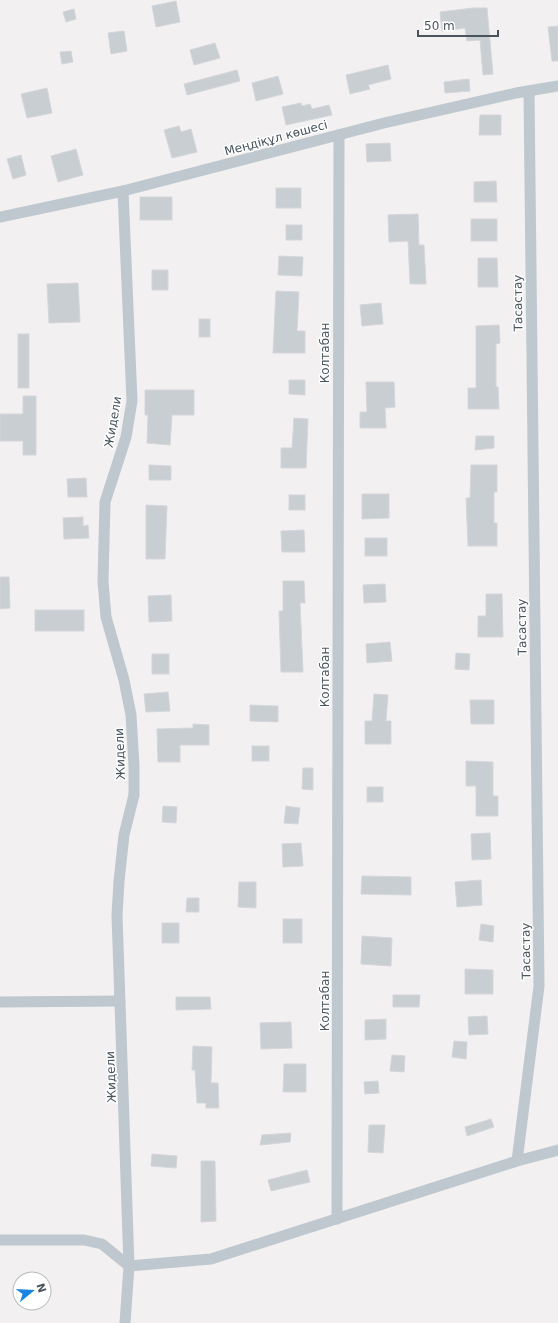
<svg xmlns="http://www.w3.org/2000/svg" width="558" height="1323" font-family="'DejaVu Sans',sans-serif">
<rect width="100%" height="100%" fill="#f2f0f0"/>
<g fill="#c9ced2" stroke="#d4d6db">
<polygon points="176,1 180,22 156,27 152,6"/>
<polygon points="473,8 487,8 493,74 483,75 480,40 467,41 465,28 442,31 440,12"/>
<polygon points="74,9 76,19 66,22 63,12"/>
<polygon points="558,26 558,61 552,61 548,27"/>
<polygon points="124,31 127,51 111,54 108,33"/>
<polygon points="215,43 220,58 194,65 190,50"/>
<polygon points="71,51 73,62 62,64 60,52"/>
<polygon points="388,65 391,79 368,85 370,89 350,94 346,75"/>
<polygon points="237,70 240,81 187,95 184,84"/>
<polygon points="278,76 283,94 256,101 252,83"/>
<polygon points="469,79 470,91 445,93 444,82"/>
<polygon points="47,88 52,113 27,118 21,94"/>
<polygon points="301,103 302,106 310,104 312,109 329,105 332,115 286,125 282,107"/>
<polygon points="480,115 501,115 501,135 479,135"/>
<polygon points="179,126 181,132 191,129 197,152 172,158 164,130"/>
<polygon points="390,143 391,161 367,162 366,144"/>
<polygon points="76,149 83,175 58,182 51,156"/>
<polygon points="21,155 26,175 13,179 7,159"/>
<polygon points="496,181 497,202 474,202 474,182"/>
<rect x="276" y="188" width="25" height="20"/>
<rect x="140" y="197" width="32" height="23"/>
<polygon points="418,214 419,245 424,245 426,284 410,284 408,241 389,242 388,215"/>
<rect x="471" y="219" width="26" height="22"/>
<rect x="286" y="225" width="16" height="15"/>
<polygon points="279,256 303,257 302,276 278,275"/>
<polygon points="478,258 497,258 498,287 478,287"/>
<rect x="152" y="270" width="16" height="20"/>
<polygon points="78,283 80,322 49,323 47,284"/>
<polygon points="276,291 299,292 297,331 305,331 305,353 273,353"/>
<polygon points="381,303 383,324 362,326 360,305"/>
<rect x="199" y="319" width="11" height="18"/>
<polygon points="499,325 500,343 496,344 496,387 498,387 499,409 468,409 468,388 476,388 476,326"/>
<rect x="18" y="334" width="11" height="54"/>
<polygon points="289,380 305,380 305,395 289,394"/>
<polygon points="366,382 394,382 395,407 385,408 386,428 360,428 360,412 367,412"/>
<polygon points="145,390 194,390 194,415 172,415 170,445 147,443 148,415 145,415"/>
<polygon points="23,396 36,396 36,455 23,455 23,441 0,441 0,414 23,414"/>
<polygon points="294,418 308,419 306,468 281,468 281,448 292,448"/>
<polygon points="476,436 494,436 494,448 475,450"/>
<polygon points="149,465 171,466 171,480 149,480"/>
<polygon points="471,465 497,465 497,492 494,492 494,523 497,523 497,546 468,546 466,498 470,498"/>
<polygon points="86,478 87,497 68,497 67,479"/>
<polygon points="362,494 389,494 389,518 362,519"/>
<rect x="289" y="495" width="16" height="15"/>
<polygon points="146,505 167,506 165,559 146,559"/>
<polygon points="83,517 83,526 88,525 89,538 64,539 63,518"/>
<polygon points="304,530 305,552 282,552 281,531"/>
<rect x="365" y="538" width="22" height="18"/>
<polygon points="0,577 9,577 10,608 0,609"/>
<polygon points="283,581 304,581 305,603 300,603 303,672 281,672 279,611 283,611"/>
<polygon points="385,584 386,602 364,603 363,585"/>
<polygon points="486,594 502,594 503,637 478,637 478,616 486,616"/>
<polygon points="171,595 172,621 149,622 148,596"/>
<rect x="35" y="610" width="49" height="21"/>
<polygon points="390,642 392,661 367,663 366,644"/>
<polygon points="456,653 470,654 469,670 455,669"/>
<rect x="152" y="654" width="17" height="20"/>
<polygon points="168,692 170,711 146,712 144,694"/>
<polygon points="374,694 388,695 386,721 391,721 391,744 365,744 365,721 372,721"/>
<polygon points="470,700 494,700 494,724 471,724"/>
<polygon points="250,705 278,706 278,722 250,721"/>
<polygon points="193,724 209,725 209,745 180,745 180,762 158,762 157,729 193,728"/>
<rect x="252" y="746" width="17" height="15"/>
<polygon points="466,761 493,762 493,796 498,796 498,816 476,816 476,786 466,786"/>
<polygon points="303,768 313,768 313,790 302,789"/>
<rect x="367" y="787" width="16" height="15"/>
<polygon points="163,806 177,807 176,823 162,822"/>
<polygon points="286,806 300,808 298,824 284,823"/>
<polygon points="490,833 491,859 472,860 471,834"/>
<polygon points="301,843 303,866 283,867 282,844"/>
<polygon points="362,876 411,877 411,895 361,894"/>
<polygon points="481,880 482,905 457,907 455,882"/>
<polygon points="239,882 256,882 256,908 238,907"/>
<polygon points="187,898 199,898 199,912 186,912"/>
<rect x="283" y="919" width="19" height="24"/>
<rect x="162" y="923" width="17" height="20"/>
<polygon points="481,924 494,926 493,942 479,940"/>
<polygon points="362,936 392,938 391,966 361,964"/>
<polygon points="465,969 493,970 493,994 465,994"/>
<polygon points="393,995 420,995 419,1007 393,1007"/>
<polygon points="176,997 210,997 211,1009 176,1010"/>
<polygon points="487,1016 488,1034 469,1035 468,1017"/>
<polygon points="386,1019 386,1039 365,1040 365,1020"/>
<polygon points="291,1022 292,1048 261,1049 260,1023"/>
<polygon points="454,1041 467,1042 466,1059 452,1057"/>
<polygon points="193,1046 212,1047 211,1083 218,1083 219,1108 206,1108 206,1103 197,1103 195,1070 192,1070"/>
<polygon points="392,1055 405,1056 404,1072 390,1071"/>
<polygon points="284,1064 306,1064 306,1092 283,1092"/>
<polygon points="378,1081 379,1093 365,1094 364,1082"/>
<polygon points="491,1119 494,1127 467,1136 465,1127"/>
<polygon points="369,1125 385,1125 383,1153 368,1152"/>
<polygon points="291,1133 290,1142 260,1145 262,1135"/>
<polygon points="152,1154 177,1156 176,1168 151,1166"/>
<polygon points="201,1161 215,1161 216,1221 201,1222"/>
<polygon points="307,1170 310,1182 271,1191 268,1180"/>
</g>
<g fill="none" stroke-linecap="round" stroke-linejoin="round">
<g stroke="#bec8ce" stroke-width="11">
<polyline points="123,191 132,401 126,437 105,502 103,581 106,617 124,680 131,715 134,766 134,795 124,835 119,881 117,915 129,1266 125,1323"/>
<polyline points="0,217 123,191 384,123 516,93 558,86"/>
<polyline points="0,1002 120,1001"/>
<polyline points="517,1161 539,986 529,91"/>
<polyline points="337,1219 339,135"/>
<polyline points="0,1240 84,1240 102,1244 129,1266 211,1259 517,1161 558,1150"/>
</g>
</g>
<g text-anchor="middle" stroke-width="3" stroke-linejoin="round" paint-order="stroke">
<g font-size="12" fill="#48555d" stroke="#fff">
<text transform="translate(276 138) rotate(-15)" y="4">Меңдіқұл көшесі</text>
<text transform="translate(518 303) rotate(-91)" y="4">Тасастау</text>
<text transform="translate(325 353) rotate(-90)" y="4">Колтабан</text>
<text transform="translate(113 422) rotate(-80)" y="4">Жидели</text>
<text transform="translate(522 627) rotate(-91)" y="4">Тасастау</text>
<text transform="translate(325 677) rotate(-90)" y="4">Колтабан</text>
<text transform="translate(120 754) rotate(-92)" y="4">Жидели</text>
<text transform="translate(526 951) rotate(-91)" y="4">Тасастау</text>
<text transform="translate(325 1001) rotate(-90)" y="4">Колтабан</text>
<text transform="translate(111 1077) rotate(-92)" y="4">Жидели</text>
</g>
</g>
<g transform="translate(32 1291) rotate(72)"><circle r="19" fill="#ffffff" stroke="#b6bbbe"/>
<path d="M0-3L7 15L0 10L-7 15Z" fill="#1a84e2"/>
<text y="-6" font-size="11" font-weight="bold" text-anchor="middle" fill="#48555d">N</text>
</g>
<path d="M418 30v6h80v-6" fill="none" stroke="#48555d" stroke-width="2"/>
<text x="424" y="30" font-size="12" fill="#48555d" stroke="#ffffff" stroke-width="3" paint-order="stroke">50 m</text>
</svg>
